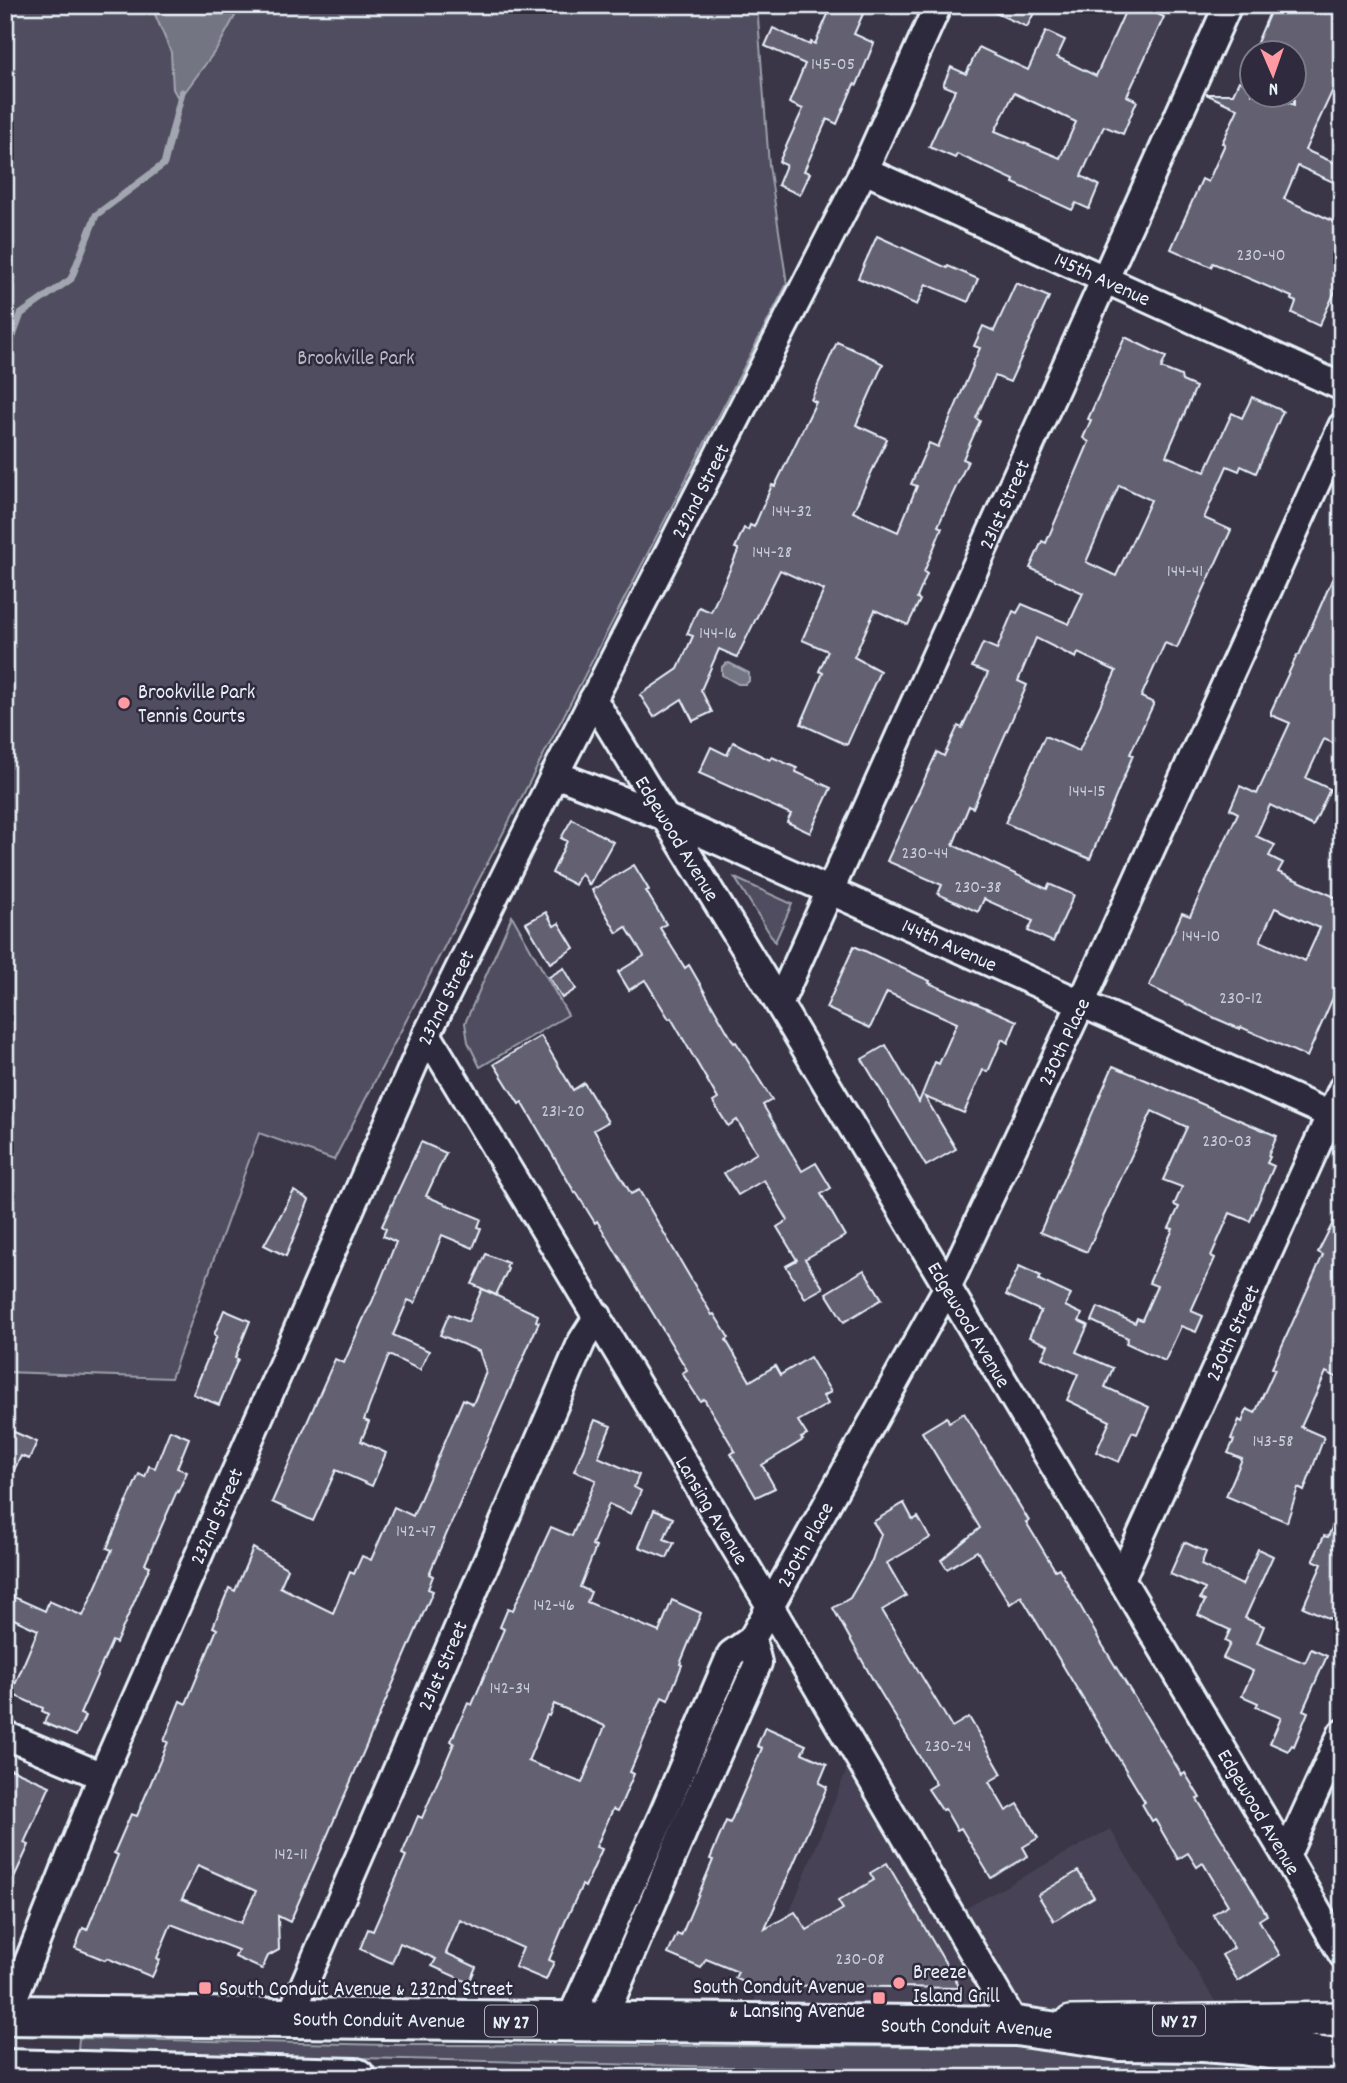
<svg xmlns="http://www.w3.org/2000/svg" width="1347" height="2083" font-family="Dekko,sans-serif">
<rect width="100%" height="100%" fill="#3a3648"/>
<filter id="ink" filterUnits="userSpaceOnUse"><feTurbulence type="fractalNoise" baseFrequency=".0143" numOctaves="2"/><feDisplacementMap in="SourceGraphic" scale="14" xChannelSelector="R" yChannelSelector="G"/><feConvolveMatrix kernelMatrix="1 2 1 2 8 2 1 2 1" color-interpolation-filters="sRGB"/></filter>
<g filter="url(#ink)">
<polygon fill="#464354" points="853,1754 948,1918 1110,1829 1221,2011 747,2019"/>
<g fill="#504e5f" stroke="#9ca0ac" stroke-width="2">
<polygon points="5,5 757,5 769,165 787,284 334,1160 259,1133 171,1378 5,1372"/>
<polygon points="735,878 792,904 775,942"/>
<polygon points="512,916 568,1015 480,1067 468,1042 465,1023"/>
<polygon points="79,2038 388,2045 1164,2047 1342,2078 1174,2078 78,2051"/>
</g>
<g fill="#737482" stroke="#a2a6b1" stroke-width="2">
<polygon points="151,5 241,5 218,47 179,100 173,89 171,52"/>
<polygon points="729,663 749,673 749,681 746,684 738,684 722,675 722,667 725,664"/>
</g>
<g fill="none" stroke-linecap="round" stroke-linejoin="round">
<polyline stroke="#a2a6b1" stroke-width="7" points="5,358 21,314 71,279 96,215 164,164 182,92"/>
</g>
<g fill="#636171" stroke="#e8f1f8" stroke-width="2" fill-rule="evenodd">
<polygon points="832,5 867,5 854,34 874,43 857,85 854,84 837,124 827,119 804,171 810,173 800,195 778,185 786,165 779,162 803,109 789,103 805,64 765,46 773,28 810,45 811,42 815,44"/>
<polygon points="978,5 1038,5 1027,27"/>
<path d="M 1128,5 L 1139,5 L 1164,17 L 1127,96 L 1137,101 L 1123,134 L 1104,126 L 1081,176 L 1099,185 L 1089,209 L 1076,203 L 1072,210 L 1013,183 L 1014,180 L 957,154 L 955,158 L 929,147 L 955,90 L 943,85 L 951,67 L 966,74 L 979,47 L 1028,70 L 1046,31 L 1065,40 L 1057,57 L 1096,76 ZM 1014,93 L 1076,122 L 1060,158 L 995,131 Z"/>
<polygon points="1273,5 1342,5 1342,56 1333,76 1338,79 1305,150 1342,166 1342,186 1298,166 1284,199 1342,225 1342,277 1319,326 1292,313 1296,302 1291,299 1292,297 1213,263 1211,267 1171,249 1202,179 1208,182 1225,144 1222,143 1238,109 1206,94 1233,94 1239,81 1252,87 1252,94 1270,94 1294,105 1294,52 1253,52"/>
<polygon points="877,236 947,268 948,266 978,279 968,302 926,284 917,305 858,278"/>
<polygon points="1016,283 1049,297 1010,382 995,376 976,418 980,421 963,459 968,461 938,526 942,528 924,572 927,574 917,598 920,600 908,625 875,610 854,657 880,671 847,745 801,724 823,673 819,671 828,651 802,640 824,590 780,570 737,657 719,649 701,690 712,712 693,721 682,699 654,717 640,695 678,669 693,636 687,634 699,607 711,612 738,551 738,549 735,548 744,528 748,530 750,525 754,527 772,485 775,486 816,402 811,400 837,342 877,360 877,361 883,364 856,425 887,439 853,512 898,532 917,486 911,484 929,443 938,447 973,366 972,365 980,348 974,346 983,326 994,331"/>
<path d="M 1125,337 L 1166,357 L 1161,368 L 1181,376 L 1182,381 L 1196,387 L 1166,456 L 1205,472 L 1232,413 L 1242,418 L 1252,397 L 1283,411 L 1256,473 L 1241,466 L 1239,471 L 1227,466 L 1204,518 L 1231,530 L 1177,648 L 1165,643 L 1141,697 L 1154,703 L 1130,754 L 1133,755 L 1090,859 L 1005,823 L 1045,736 L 1079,751 L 1116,671 L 1078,653 L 1076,658 L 1036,638 L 1018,681 L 1027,685 L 973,808 L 969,806 L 953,845 L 1047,889 L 1049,884 L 1074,895 L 1053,942 L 1028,931 L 1033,921 L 984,899 L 978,912 L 938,894 L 942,885 L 887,861 L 937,752 L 944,756 L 958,726 L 962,728 L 988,673 L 972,667 L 983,643 L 997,649 L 1013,611 L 1017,613 L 1022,604 L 1069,624 L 1083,593 L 1030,568 L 1042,541 L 1046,543 L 1089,442 L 1083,438 L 1091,420 L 1088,419 ZM 1119,485 L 1151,500 L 1116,576 L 1086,562 Z"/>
<path d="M 1342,557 L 1342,747 L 1324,739 L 1306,778 L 1330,789 L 1313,826 L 1270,805 L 1256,836 L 1275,845 L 1269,856 L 1283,863 L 1278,872 L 1342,900 L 1342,977 L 1307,1057 L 1241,1027 L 1240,1029 L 1217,1019 L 1149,986 L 1182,913 L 1190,916 L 1238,813 L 1230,809 L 1240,786 L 1257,794 L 1290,723 L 1271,715 L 1271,711 L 1297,655 L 1299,655 ZM 1275,908 L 1320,928 L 1305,961 L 1260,941 Z"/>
<polygon points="733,742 770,760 772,757 797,768 796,772 831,788 810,833 787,822 791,814 699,773 711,747 727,755"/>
<polygon points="572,819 613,842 589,885 581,873 575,885 552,873 567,841 561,838"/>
<polygon points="634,865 649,890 646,891 666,924 660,928 685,968 689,965 734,1043 736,1042 772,1100 763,1105 802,1171 816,1163 831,1188 821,1194 845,1236 805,1259 823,1288 805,1298 786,1266 797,1260 777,1227 788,1220 764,1180 738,1195 724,1173 757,1153 737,1120 728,1126 713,1102 718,1099 671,1018 669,1019 645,980 629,990 618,972 644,956 626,927 617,933 592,890"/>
<polygon points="546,912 554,926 559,923 574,948 550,963 526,923"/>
<polygon points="854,946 930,981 929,983 1017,1021 1008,1043 1002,1039 988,1072 983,1070 964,1113 925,1097 956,1149 926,1166 862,1059 886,1045 919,1102 935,1062 939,1064 957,1023 887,992 870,1028 826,1008"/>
<polygon points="564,968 576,989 562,998 549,977"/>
<polygon points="541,1036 573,1090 584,1083 608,1122 594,1130 631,1194 639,1190 712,1315 714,1314 729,1338 726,1340 750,1381 775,1366 780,1375 810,1357 831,1392 823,1396 828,1404 798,1421 807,1435 801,1438 803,1440 762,1465 775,1488 756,1497 731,1454 735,1451 704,1399 700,1401 682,1373 687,1370 619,1257 597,1221 595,1223 576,1192 575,1193 522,1102 519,1104 494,1064"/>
<polygon points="1113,1066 1277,1136 1268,1156 1270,1157 1267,1163 1274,1166 1250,1221 1230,1213 1211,1256 1215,1258 1191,1311 1203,1316 1196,1332 1181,1326 1165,1361 1126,1343 1128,1338 1092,1321 1098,1307 1135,1323 1137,1318 1142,1320 1157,1286 1149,1283 1173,1229 1169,1228 1179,1207 1174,1205 1182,1187 1163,1180 1187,1127 1152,1111 1087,1252 1040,1232"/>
<polygon points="421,1142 446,1153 426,1196 481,1219 478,1227 481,1228 473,1248 442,1235 415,1303 408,1300 393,1335 429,1351 420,1370 389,1355 364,1420 369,1422 361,1441 386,1453 372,1486 336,1470 313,1521 272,1502 335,1359 344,1363 366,1313 372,1302 396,1242 383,1236 386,1229 382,1226"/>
<polygon points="294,1191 309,1200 286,1256 264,1245"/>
<polygon points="1342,1205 1342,1264 1338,1262 1335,1269 1342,1272 1342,1380 1326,1372 1301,1427 1324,1437 1304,1491 1298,1488 1287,1522 1226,1496 1242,1459 1228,1453 1234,1440 1231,1439 1239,1420 1242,1422 1247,1409 1255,1413 1275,1369 1272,1368 1323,1255 1318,1252"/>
<polygon points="486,1254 508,1263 506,1267 508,1269 496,1295 472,1284"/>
<polygon points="1019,1266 1041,1276 1039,1280 1071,1295 1065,1306 1082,1314 1079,1321 1088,1325 1076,1352 1113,1368 1105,1387 1149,1407 1137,1434 1132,1432 1119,1462 1096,1452 1110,1421 1067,1400 1078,1374 1042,1358 1048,1345 1029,1337 1041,1311 1006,1295"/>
<polygon points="864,1270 882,1299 844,1322 826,1293"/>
<path d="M 482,1289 L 538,1315 L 536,1321 L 539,1322 L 429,1574 L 433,1576 L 428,1589 L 433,1591 L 290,1922 L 278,1916 L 279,1950 L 268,1956 L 262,1969 L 235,1957 L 238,1950 L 171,1924 L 157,1958 L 160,1960 L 152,1977 L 107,1958 L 105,1960 L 75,1948 L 83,1928 L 87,1930 L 103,1891 L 118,1855 L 114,1853 L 131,1814 L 137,1816 L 168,1742 L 164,1741 L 180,1701 L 186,1704 L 217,1629 L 213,1627 L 229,1588 L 235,1591 L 253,1548 L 288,1569 L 280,1587 L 333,1613 L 350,1572 L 354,1574 L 362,1556 L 371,1560 L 394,1507 L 413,1516 L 463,1399 L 473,1404 L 486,1372 L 479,1351 L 440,1335 L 449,1314 L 468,1322 ZM 198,1865 L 256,1891 L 241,1923 L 182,1899 Z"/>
<polygon points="224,1310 250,1321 235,1358 238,1359 219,1405 193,1394 217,1336 214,1335"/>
<polygon points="964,1413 1029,1521 1026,1522 1055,1570 1059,1568 1100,1641 1182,1775 1185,1773 1200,1798 1197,1799 1246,1878 1245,1878 1267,1915 1259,1920 1280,1955 1238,1981 1222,1955 1234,1948 1213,1914 1228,1905 1203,1863 1197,1867 1188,1853 1178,1859 1157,1823 1155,1819 1152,1821 1142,1804 1145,1802 1021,1596 1010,1604 977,1551 947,1569 941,1560 980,1528 922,1432 947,1417 949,1422"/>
<path d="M 595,1420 L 611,1426 L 598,1457 L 639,1475 L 634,1487 L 641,1491 L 631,1514 L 609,1504 L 592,1545 L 596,1547 L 580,1587 L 591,1592 L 587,1602 L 659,1632 L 672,1600 L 701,1613 L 680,1664 L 682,1665 L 668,1700 L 662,1697 L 630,1772 L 634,1774 L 618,1811 L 613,1809 L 596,1847 L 602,1849 L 585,1887 L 582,1885 L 565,1922 L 549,1960 L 554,1962 L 546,1980 L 515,1967 L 523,1948 L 460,1920 L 446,1953 L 476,1967 L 469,1983 L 432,1966 L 436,1959 L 400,1943 L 392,1963 L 360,1949 L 368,1929 L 373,1931 L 406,1856 L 402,1854 L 418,1816 L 422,1818 L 454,1743 L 451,1741 L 468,1703 L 472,1705 L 504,1629 L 500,1627 L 508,1608 L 513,1610 L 551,1527 L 572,1536 L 596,1480 L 574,1471 ZM 554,1704 L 605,1726 L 582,1783 L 528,1761 L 547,1715 L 549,1716 Z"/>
<polygon points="170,1430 189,1438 177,1468 187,1472 178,1492 177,1491 145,1564 150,1566 116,1643 112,1641 80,1714 85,1716 76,1736 44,1723 48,1714 42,1711 43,1708 11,1694 38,1630 5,1615 5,1593 45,1611 49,1601 83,1616 112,1550 107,1548 139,1474 145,1477 149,1466 155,1468"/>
<polygon points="12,1431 37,1442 29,1459 21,1456 5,1488 5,1446"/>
<polygon points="904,1503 913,1520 918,1517 930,1538 887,1563 906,1596 882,1610 952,1727 969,1717 1002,1774 989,1782 1006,1811 1018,1804 1038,1838 1023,1847 1028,1856 991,1878 961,1828 957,1830 945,1809 942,1810 928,1789 936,1784 873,1680 833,1608 850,1598 872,1560 881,1534 873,1522"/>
<polygon points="1342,1504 1342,1624 1303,1607 1322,1564 1313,1560 1324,1536 1328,1537"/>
<polygon points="654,1510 673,1518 664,1539 674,1543 667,1558 639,1547"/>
<polygon points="1184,1542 1206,1552 1201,1565 1242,1585 1258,1549 1273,1556 1245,1618 1264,1626 1257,1643 1305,1663 1311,1649 1327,1656 1303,1710 1308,1712 1294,1746 1292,1745 1288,1751 1270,1743 1281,1718 1256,1707 1258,1703 1242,1696 1253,1671 1223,1658 1230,1644 1225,1641 1230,1630 1198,1615 1205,1601 1200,1599 1205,1589 1170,1574"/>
<polygon points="765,1727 806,1745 802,1753 827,1764 819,1783 827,1787 765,1929 795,1912 807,1930 843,1909 838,1901 874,1880 870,1873 887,1863 960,1988 750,1985 735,1978 738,1972 706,1959 701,1968 668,1954 677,1934 681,1936 713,1860 710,1859 726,1821 730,1823 746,1786 762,1748 757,1746"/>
<polygon points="11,1769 50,1786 24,1843 29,1845 5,1897 5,1782"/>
<polygon points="1078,1871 1094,1897 1054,1921 1038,1895"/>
</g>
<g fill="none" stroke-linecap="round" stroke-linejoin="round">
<g stroke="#e8f1f8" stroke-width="32">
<g id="minor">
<path id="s1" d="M 864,170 L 1342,387"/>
<path id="s2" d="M 593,699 L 779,1004 L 1286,1856 L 1342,1954"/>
<path id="s3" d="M 555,774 L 665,817 L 1342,1120"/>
<path id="s4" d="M 779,1004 L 1228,5"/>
<path id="s5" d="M 427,1034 L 770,1606 L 1016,2026"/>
<path id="s6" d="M 1121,1579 L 1342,1089"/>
<polyline points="5,1735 102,1776"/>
<polyline points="1286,1856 1342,1733"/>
<path id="s7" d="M 7,2015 L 102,1776 L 427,1034 L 555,774 L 864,170 L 938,5"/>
<path id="s8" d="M 290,2017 L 582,1341 L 598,1316"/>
<path id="s9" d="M 569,2022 L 662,1816 L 731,1654 L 752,1639 L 947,1288 L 1081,1004 L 1342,426"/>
<polyline points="602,2022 686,1825 758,1663 752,1639"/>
</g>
</g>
<g stroke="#e8f1f8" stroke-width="38">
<polyline id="major" points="1071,2023 1342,2019"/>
</g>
<g stroke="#e8f1f8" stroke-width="44">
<g id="highway">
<path id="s10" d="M 5,2015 L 1016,2026 L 1120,2041 L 1203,2042 L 1242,2045 L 1342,2060"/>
<polyline points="5,2069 356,2078"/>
</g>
</g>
<use href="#minor" stroke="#2f2a3d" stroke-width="26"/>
<use href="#major" stroke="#2f2a3d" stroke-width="33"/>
<use href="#highway" stroke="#2f2a3d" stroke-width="38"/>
</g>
</g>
<g fill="#ff9aa2" stroke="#2f2a3d" stroke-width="2.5">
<circle cx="124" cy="703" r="7"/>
<circle cx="899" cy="1983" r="7"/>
<rect x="198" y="1981" width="14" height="14" rx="3.5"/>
<rect x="872" y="1991" width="14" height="14" rx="3.5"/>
</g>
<g text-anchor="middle" stroke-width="5" stroke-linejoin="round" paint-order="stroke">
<g font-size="18" fill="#c7cdd6">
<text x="833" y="69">145-05</text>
<text x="1261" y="260">230-40</text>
<text x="792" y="516">144-32</text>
<text x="772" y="557">144-28</text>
<text x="1185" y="576">144-41</text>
<text x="718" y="638">144-16</text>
<text x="1087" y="796">144-15</text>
<text x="925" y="858">230-44</text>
<text x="978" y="892">230-38</text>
<text x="1201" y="941">144-10</text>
<text x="1241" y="1003">230-12</text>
<text x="563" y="1116">231-20</text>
<text x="1227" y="1146">230-03</text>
<text x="1273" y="1446">143-58</text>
<text x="416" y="1536">142-47</text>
<text x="554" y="1610">142-46</text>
<text x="510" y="1693">142-34</text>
<text x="948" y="1751">230-24</text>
<text x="291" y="1859">142-11</text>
<text x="860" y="1964">230-08</text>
</g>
<g fill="#2f2a3d" stroke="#b0b5c0" stroke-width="2">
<rect x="1153" y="2004.5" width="52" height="31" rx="5"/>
<rect x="485" y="2005.5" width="52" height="31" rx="5"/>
</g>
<g font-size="19" font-weight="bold" fill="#e8f1f8">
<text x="1179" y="2027">NY 27</text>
<text x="511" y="2028">NY 27</text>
</g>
<g font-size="21" fill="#e8f1f8" stroke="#2f2a3d">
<text dy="7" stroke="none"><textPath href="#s1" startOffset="262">145th Avenue</textPath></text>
<text dy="7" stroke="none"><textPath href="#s7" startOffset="1675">232nd Street</textPath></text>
<text dy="7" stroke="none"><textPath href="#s4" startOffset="548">231st Street</textPath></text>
<text dy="7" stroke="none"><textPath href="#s2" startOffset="163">Edgewood Avenue</textPath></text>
<text dy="7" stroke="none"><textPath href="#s3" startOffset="430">144th Avenue</textPath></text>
<text dy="7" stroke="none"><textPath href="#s7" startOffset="1108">232nd Street</textPath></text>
<text dy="7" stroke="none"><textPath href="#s9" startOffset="1102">230th Place</textPath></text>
<text dy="7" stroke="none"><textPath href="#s2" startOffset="730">Edgewood Avenue</textPath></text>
<text dy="7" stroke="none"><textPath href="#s6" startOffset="270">230th Street</textPath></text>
<text dy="7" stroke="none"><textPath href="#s5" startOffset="555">Lansing Avenue</textPath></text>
<text dy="7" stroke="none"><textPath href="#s7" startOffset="541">232nd Street</textPath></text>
<text dy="7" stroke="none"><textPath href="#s9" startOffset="536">230th Place</textPath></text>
<text dy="7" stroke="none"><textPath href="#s8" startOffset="383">231st Street</textPath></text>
<text dy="7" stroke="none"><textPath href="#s2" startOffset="1297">Edgewood Avenue</textPath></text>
<text dy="7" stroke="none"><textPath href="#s10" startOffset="374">South Conduit Avenue</textPath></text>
<text dy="7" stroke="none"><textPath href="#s10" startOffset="962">South Conduit Avenue</textPath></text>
</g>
<g font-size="21" fill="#b3b8c2" stroke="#2f2a3d">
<text x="356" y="364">Brookville Park</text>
</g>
<g font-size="21" fill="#e8f1f8" stroke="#2f2a3d" text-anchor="start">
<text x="138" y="698">Brookville Park<tspan x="138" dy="24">Tennis Courts</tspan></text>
<text x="913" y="1978">Breeze<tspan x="913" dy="24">Island Grill</tspan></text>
<text x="865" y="1993" text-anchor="end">South Conduit Avenue<tspan x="865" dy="24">&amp; Lansing Avenue</tspan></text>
<text x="219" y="1995">South Conduit Avenue &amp; 232nd Street</text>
</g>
</g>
<rect width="1347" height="2083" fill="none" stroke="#2f2a3d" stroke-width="28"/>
<rect x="14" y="14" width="1319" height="2055" fill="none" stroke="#e8f1f8" stroke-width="2.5" filter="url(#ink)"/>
<g transform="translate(1273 74) rotate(178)"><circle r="33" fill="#2f2a3d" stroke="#797a88" stroke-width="2"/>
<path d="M0-5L12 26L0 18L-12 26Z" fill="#ff9aa2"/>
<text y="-10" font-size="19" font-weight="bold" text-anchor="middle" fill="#e8f1f8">N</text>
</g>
</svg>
